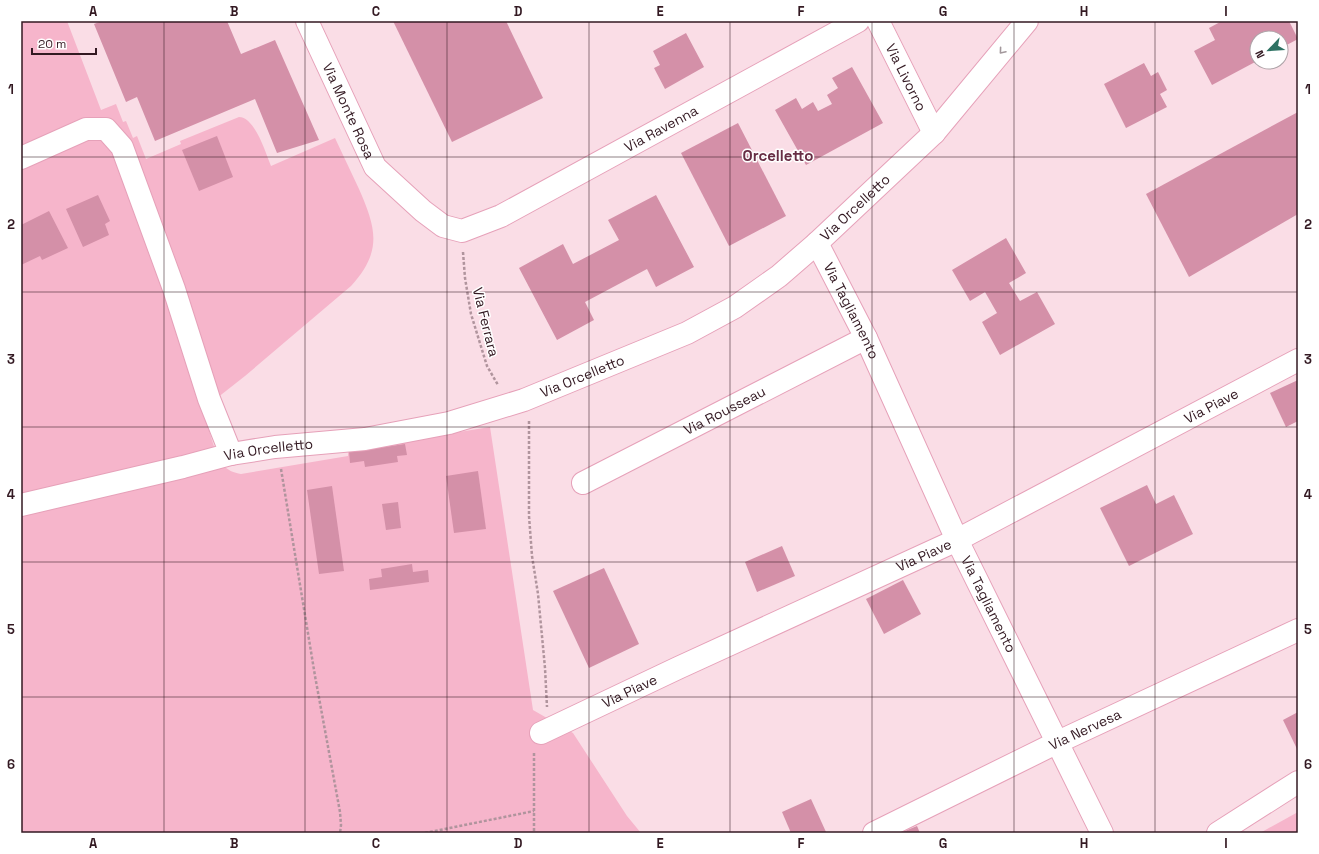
<svg xmlns="http://www.w3.org/2000/svg" width="1319" height="854" font-family="'Space Grotesk',sans-serif">
<rect width="100%" height="100%" fill="#fadde6"/>
<g fill="#f6b5cb">
<path d="M 21,21 L 67,21 L 101,110 L 116,104 L 123,122 L 126,121 L 133,138 L 137,136 L 146,159 L 181,144 L 180,141 L 239,117 C 255,117 266,154 271,166 L 335,138 C 343,155 351,172 359,189 C 376,228 383,251 351,286 L 245,376 L 203,409 C 207,422 215,455 222,464 C 227,470 234,473 241,474 L 348,456 L 348,450 L 490,427 L 533,710 L 573,733 L 627,816 L 641,833 L 21,833 Z"/>
<polygon points="1298,812 1298,833 1260,833"/>
</g>
<g fill="#d490a8">
<polygon points="102,21 227,21 241,54 275,40 319,140 277,153 255,99 155,141 137,97 126,102 94,24"/>
<polygon points="393,21 506,21 543,98 452,142"/>
<polygon points="1222,21 1289,21 1298,39 1281,48 1281,38 1257,38 1257,61 1212,85 1194,51 1215,40 1209,28"/>
<polygon points="686,33 704,67 665,89 654,68 660,65 653,51"/>
<polygon points="1144,63 1151,76 1158,72 1167,90 1160,94 1167,107 1126,128 1104,84"/>
<polygon points="852,67 883,123 806,165 775,110 796,98 802,109 813,102 818,111 832,104 827,95 838,88 832,78"/>
<polygon points="1298,112 1298,214 1189,277 1146,194"/>
<polygon points="738,123 786,216 729,246 681,153"/>
<polygon points="217,136 233,177 199,191 182,150"/>
<polygon points="98,195 110,221 105,224 109,235 83,247 66,209"/>
<polygon points="656,195 694,267 656,287 647,269 585,302 594,320 557,340 519,268 563,244 573,264 619,240 608,220"/>
<polygon points="49,211 68,248 42,260 40,256 21,265 21,225"/>
<polygon points="1006,238 1026,273 1009,283 1020,301 1037,292 1055,324 1000,355 982,322 997,313 985,292 970,301 952,270"/>
<polygon points="1298,380 1298,421 1286,427 1270,393"/>
<polygon points="405,444 407,455 397,456 398,462 365,467 364,461 350,463 349,452"/>
<polygon points="478,471 486,529 454,533 446,476"/>
<polygon points="1147,485 1156,504 1174,495 1193,534 1129,566 1100,508"/>
<polygon points="332,486 344,571 319,574 307,490"/>
<polygon points="398,502 401,528 386,530 382,504"/>
<polygon points="782,546 795,576 757,592 745,562"/>
<polygon points="412,564 413,572 428,570 429,582 370,590 369,579 382,577 381,569"/>
<polygon points="604,568 639,644 589,668 553,591"/>
<polygon points="903,580 921,614 884,634 866,599"/>
<polygon points="1298,712 1298,751 1283,720"/>
<polygon points="811,799 826,832 791,833 782,812"/>
<polygon points="917,826 920,833 900,833"/>
</g>
<g fill="none" stroke-linecap="round" stroke-linejoin="round">
<g stroke="#e6a1b9" stroke-width="24">
<g id="minor">
<path id="s1" d="M 307,21 L 375,167 L 423,211 L 443,226 L 462,231 L 501,216 L 858,21"/>
<path id="s2" d="M 878,21 L 934,133"/>
<polyline points="21,158 86,129 106,129 122,147 174,289 209,399 231,454"/>
<path id="s3" d="M 817,243 L 866,338 L 957,540 L 1102,833"/>
<path id="s4" d="M 583,483 L 866,338"/>
<path id="s5" d="M 21,505 L 183,467 L 231,454 L 275,447 L 365,439 L 449,423 L 524,400 L 687,333 L 735,307 L 779,276 L 817,243 L 934,133 L 1027,21"/>
<path id="s6" d="M 541,733 L 678,668 L 957,540 L 1298,360"/>
<path id="s7" d="M 874,833 L 1058,742 L 1298,630"/>
<polyline points="1218,833 1298,782"/>
</g>
</g>
<g stroke="#b0949d" stroke-width="2.5" stroke-dasharray="3 2" stroke-linecap="butt">
<polyline points="463,252 465,278 471,314 487,366 498,385"/>
<polyline points="529,421 529,516 532,556 538,594 545,668 547,707"/>
<polyline points="281,469 315,676 340,812 341,825 340,833"/>
<polyline points="534,753 534,833"/>
<polyline points="425,833 534,811"/>
</g>
<use href="#minor" stroke="#fff" stroke-width="22"/>
</g>
<defs><path id="oneway-chevron" d="M-2-3.5L2.5 0L-2 3.5" fill="none" stroke-width="1.6" stroke-linecap="round" stroke-linejoin="round"/></defs>
<use stroke="#a3989c" href="#oneway-chevron" transform="translate(1002 51) rotate(130)"/>
<path fill="none" stroke="#331922" stroke-width="1" stroke-opacity="0.55" d="M 164,21 L 164,833M 305,21 L 305,833M 447,21 L 447,833M 589,21 L 589,833M 730,21 L 730,833M 872,21 L 872,833M 1014,21 L 1014,833M 1155,21 L 1155,833M 21,157 L 1298,157M 21,292 L 1298,292M 21,427 L 1298,427M 21,562 L 1298,562M 21,697 L 1298,697"/>
<g text-anchor="middle" stroke-width="3" stroke-linejoin="round" paint-order="stroke">
<g font-size="14" fill="#331922" stroke="#fff">
<text dy="5" stroke="none"><textPath href="#s2" startOffset="63">Via Livorno</textPath></text>
<text dy="5" stroke="none"><textPath href="#s1" startOffset="99">Via Monte Rosa</textPath></text>
<text dy="5" stroke="none"><textPath href="#s1" startOffset="495">Via Ravenna</textPath></text>
<text dy="5" stroke="none"><textPath href="#s5" startOffset="902">Via Orcelletto</textPath></text>
<text dy="5" stroke="none"><textPath href="#s3" startOffset="76">Via Tagliamento</textPath></text>
<text transform="translate(486 322) rotate(76)" y="5">Via Ferrara</text>
<text dy="5" stroke="none"><textPath href="#s5" startOffset="578">Via Orcelletto</textPath></text>
<text dy="5" stroke="none"><textPath href="#s6" startOffset="746">Via Piave</textPath></text>
<text dy="5" stroke="none"><textPath href="#s4" startOffset="159">Via Rousseau</textPath></text>
<text dy="5" stroke="none"><textPath href="#s5" startOffset="254">Via Orcelletto</textPath></text>
<text dy="5" stroke="none"><textPath href="#s6" startOffset="422">Via Piave</textPath></text>
<text dy="5" stroke="none"><textPath href="#s3" startOffset="400">Via Tagliamento</textPath></text>
<text dy="5" stroke="none"><textPath href="#s6" startOffset="98">Via Piave</textPath></text>
<text dy="5" stroke="none"><textPath href="#s7" startOffset="235">Via Nervesa</textPath></text>
</g>
<g font-size="15" font-weight="bold" fill="#672d44" stroke="#fff">
<text x="778" y="161">Orcelletto</text>
</g>
</g>
<rect width="1319" height="854" fill="none" stroke="#ffffff" stroke-width="44"/>
<g transform="translate(1269 50) rotate(245)"><circle r="19" fill="#ffffff" stroke="#ada3a7"/>
<path d="M0-3L7 15L0 10L-7 15Z" fill="#2e7263"/>
<text y="-6" font-size="11" font-weight="bold" text-anchor="middle" fill="#331922">N</text>
</g>
<path d="M32 48v6h64v-6" fill="none" stroke="#331922" stroke-width="2"/>
<text x="38" y="48" font-size="12" fill="#331922" stroke="#ffffff" stroke-width="3" paint-order="stroke">20 m</text>
<rect x="22" y="22" width="1275" height="810" fill="none" stroke="#331922" stroke-width="1.5"/>
<g font-size="13" text-anchor="middle" font-weight="bold" fill="#331922">
<text x="93" y="16">A</text>
<text x="234" y="16">B</text>
<text x="376" y="16">C</text>
<text x="518" y="16">D</text>
<text x="660" y="16">E</text>
<text x="801" y="16">F</text>
<text x="943" y="16">G</text>
<text x="1084" y="16">H</text>
<text x="1226" y="16">I</text>
<text x="11" y="94">1</text>
<text x="1308" y="94">1</text>
<text x="11" y="229">2</text>
<text x="1308" y="229">2</text>
<text x="11" y="364">3</text>
<text x="1308" y="364">3</text>
<text x="11" y="499">4</text>
<text x="1308" y="499">4</text>
<text x="11" y="634">5</text>
<text x="1308" y="634">5</text>
<text x="11" y="769">6</text>
<text x="1308" y="769">6</text>
<text x="93" y="848">A</text>
<text x="234" y="848">B</text>
<text x="376" y="848">C</text>
<text x="518" y="848">D</text>
<text x="660" y="848">E</text>
<text x="801" y="848">F</text>
<text x="943" y="848">G</text>
<text x="1084" y="848">H</text>
<text x="1226" y="848">I</text>
</g>
</svg>
